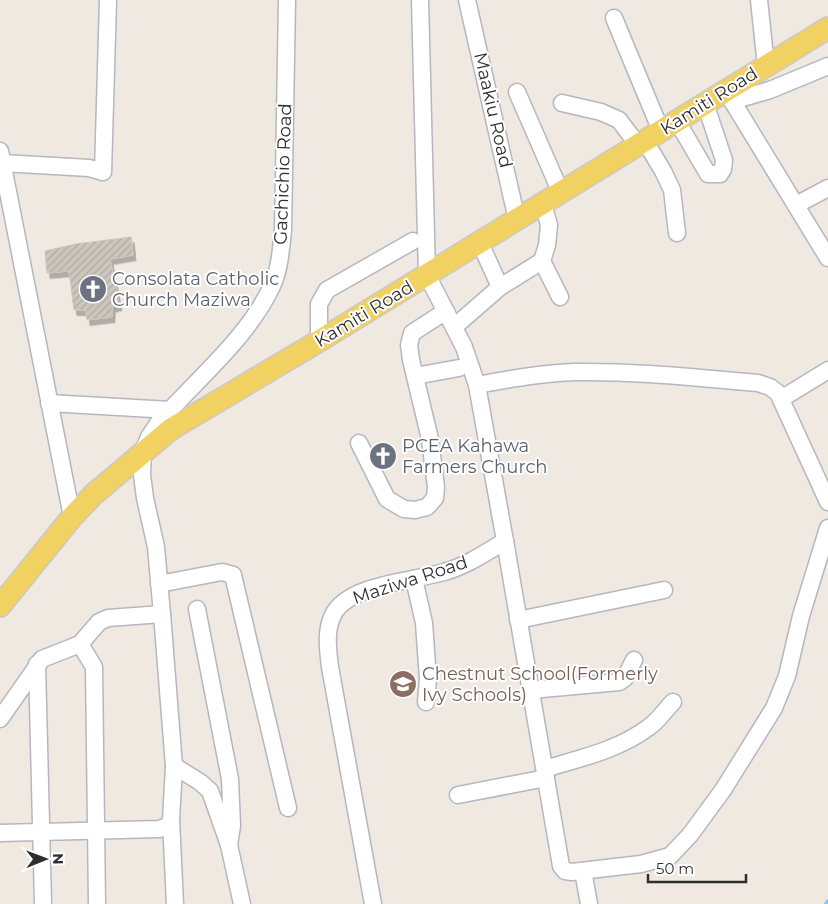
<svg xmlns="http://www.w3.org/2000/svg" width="828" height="904" font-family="Montserrat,sans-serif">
<defs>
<pattern id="building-hatch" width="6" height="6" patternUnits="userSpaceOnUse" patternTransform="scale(1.25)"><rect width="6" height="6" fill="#cbc7bf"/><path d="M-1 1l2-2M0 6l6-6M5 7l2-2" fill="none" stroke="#afaba4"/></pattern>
<filter id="shadow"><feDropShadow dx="3" dy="5.5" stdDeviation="0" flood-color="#0004"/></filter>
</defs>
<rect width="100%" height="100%" fill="#efe9e1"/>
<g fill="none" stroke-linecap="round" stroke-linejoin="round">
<polyline stroke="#75cff0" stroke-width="4" points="826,904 828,901"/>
</g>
<polygon fill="url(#building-hatch)" stroke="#cbc5ba" filter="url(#shadow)" points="131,237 133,255 110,259 119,305 112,307 112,317 87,320 86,310 74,310 69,271 47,273 45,251 76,244"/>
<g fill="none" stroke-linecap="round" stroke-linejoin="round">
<g stroke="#b4b7c1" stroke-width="19">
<g id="minor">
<polyline points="467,0 517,220"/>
<polyline points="759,0 766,66"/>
<polyline points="614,18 661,131"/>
<polyline points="726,91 828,258"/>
<polyline points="517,92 561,193"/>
<polyline points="732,101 770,90 828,66"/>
<polyline points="562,103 601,112 619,120 638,145"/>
<polyline points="677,121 708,174 720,174 723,169 724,160 705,103"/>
<polyline points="645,141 663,171 672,190 677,233"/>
<polyline points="0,151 72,517"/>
<polyline points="2,163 89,168 103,172 108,0"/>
<polyline points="796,205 828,188"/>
<polyline points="480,243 500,287"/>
<polyline points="542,261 560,297"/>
<polyline points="454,327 500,287 542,261 547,245 549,225 543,204"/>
<polyline points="319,341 319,304 327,290 413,241"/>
<polyline points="415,376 459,368"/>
<path d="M 477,385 C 510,379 542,373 575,372 C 636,371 698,378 758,383 L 770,387 L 778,393 L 828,502"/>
<polyline points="781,399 828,370"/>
<polyline points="49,403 170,410"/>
<polyline points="359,443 387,499 404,509 415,510 427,507 435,498 436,487 430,439 411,360 409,345 412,333 446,311"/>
<polyline points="505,541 561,866 565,871 572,872 641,864 670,856 690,835 723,790 774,708 787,676 801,616 828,528"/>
<polyline points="414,579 424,623 428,679 426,702"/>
<polyline points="159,584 222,572 233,575 288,808"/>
<polyline points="197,609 230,779 232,826 229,845"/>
<polyline points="518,620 664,590"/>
<polyline points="80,644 99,622 108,618 162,614"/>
<polyline points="37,664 43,904"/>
<polyline points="531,690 619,682 625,678 634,660"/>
<polyline points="0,719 42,659 80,644 94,667 97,904"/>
<polyline points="174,766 200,782 210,791 229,845 242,904"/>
<path d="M 545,769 C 580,758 619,750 649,727 C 658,721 665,710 673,702"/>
<polyline points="458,795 546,778"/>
<polyline points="171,820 175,904"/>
<path d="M 0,833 L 160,829 L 169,825 L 171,820 L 174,766 L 162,614 L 156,547 L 145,498 L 142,475 L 143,451 L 149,437 L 159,422 C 197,379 247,339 272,286 C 280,269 281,248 283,230 L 287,0"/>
<polyline points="583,871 589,904"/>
<path d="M 373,904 L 330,667 C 328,650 325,631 333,615 C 348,584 414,581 444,572 C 466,566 485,553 505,541 L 477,385 L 464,347 L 427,275 L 420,0"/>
</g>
</g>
<g stroke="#c9c9c9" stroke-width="24">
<polyline id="major" points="0,606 72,517 94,494 171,429 319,341 828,28"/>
</g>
<use href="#minor" stroke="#fff" stroke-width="16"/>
<use href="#major" stroke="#f2d163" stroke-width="21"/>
</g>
<defs>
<g id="church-disc" transform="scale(1.4375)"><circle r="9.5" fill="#6b7280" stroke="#fff"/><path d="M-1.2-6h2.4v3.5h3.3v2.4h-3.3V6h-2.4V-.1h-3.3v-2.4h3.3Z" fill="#fff"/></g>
<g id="school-disc" transform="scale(1.4375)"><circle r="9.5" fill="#8d6e63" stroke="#fff"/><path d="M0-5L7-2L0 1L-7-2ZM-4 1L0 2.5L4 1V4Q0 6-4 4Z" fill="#fff"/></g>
</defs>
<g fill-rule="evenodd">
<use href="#church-disc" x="93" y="289"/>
<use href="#church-disc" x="383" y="456"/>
<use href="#school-disc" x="403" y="684"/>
</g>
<g text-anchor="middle" stroke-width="4" stroke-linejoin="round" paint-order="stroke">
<g font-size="18" fill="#2e2e2e" stroke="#fff">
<text transform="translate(709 101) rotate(-32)" y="6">Kamiti Road</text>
<text transform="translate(493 110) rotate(77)" y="6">Maakiu Road</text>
<text transform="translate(283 174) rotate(-88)" y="6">Gachichio Road</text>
<text transform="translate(364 314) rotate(-31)" y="6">Kamiti Road</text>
<text transform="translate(410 580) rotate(-18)" y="6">Maziwa Road</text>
</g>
<g font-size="18" fill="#5b616d" stroke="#fff" text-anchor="start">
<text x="112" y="285">Consolata Catholic<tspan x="112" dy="21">Church Maziwa</tspan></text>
<text x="402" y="452">PCEA Kahawa<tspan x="402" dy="21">Farmers Church</tspan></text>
</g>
<g font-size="18" fill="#785e54" stroke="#fff" text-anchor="start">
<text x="422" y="680">Chestnut School(Formerly<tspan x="422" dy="21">Ivy Schools)</tspan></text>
</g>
</g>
<g transform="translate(45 859) rotate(89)" stroke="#ffffff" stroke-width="4" paint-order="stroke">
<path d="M0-4L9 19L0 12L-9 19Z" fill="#2e2e2e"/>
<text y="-8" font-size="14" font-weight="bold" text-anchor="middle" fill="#2e2e2e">N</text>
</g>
<path d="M648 874v8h98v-8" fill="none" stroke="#2e2e2e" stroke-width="2.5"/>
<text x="656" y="874" font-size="15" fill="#2e2e2e" stroke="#ffffff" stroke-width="4" paint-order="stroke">50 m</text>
</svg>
